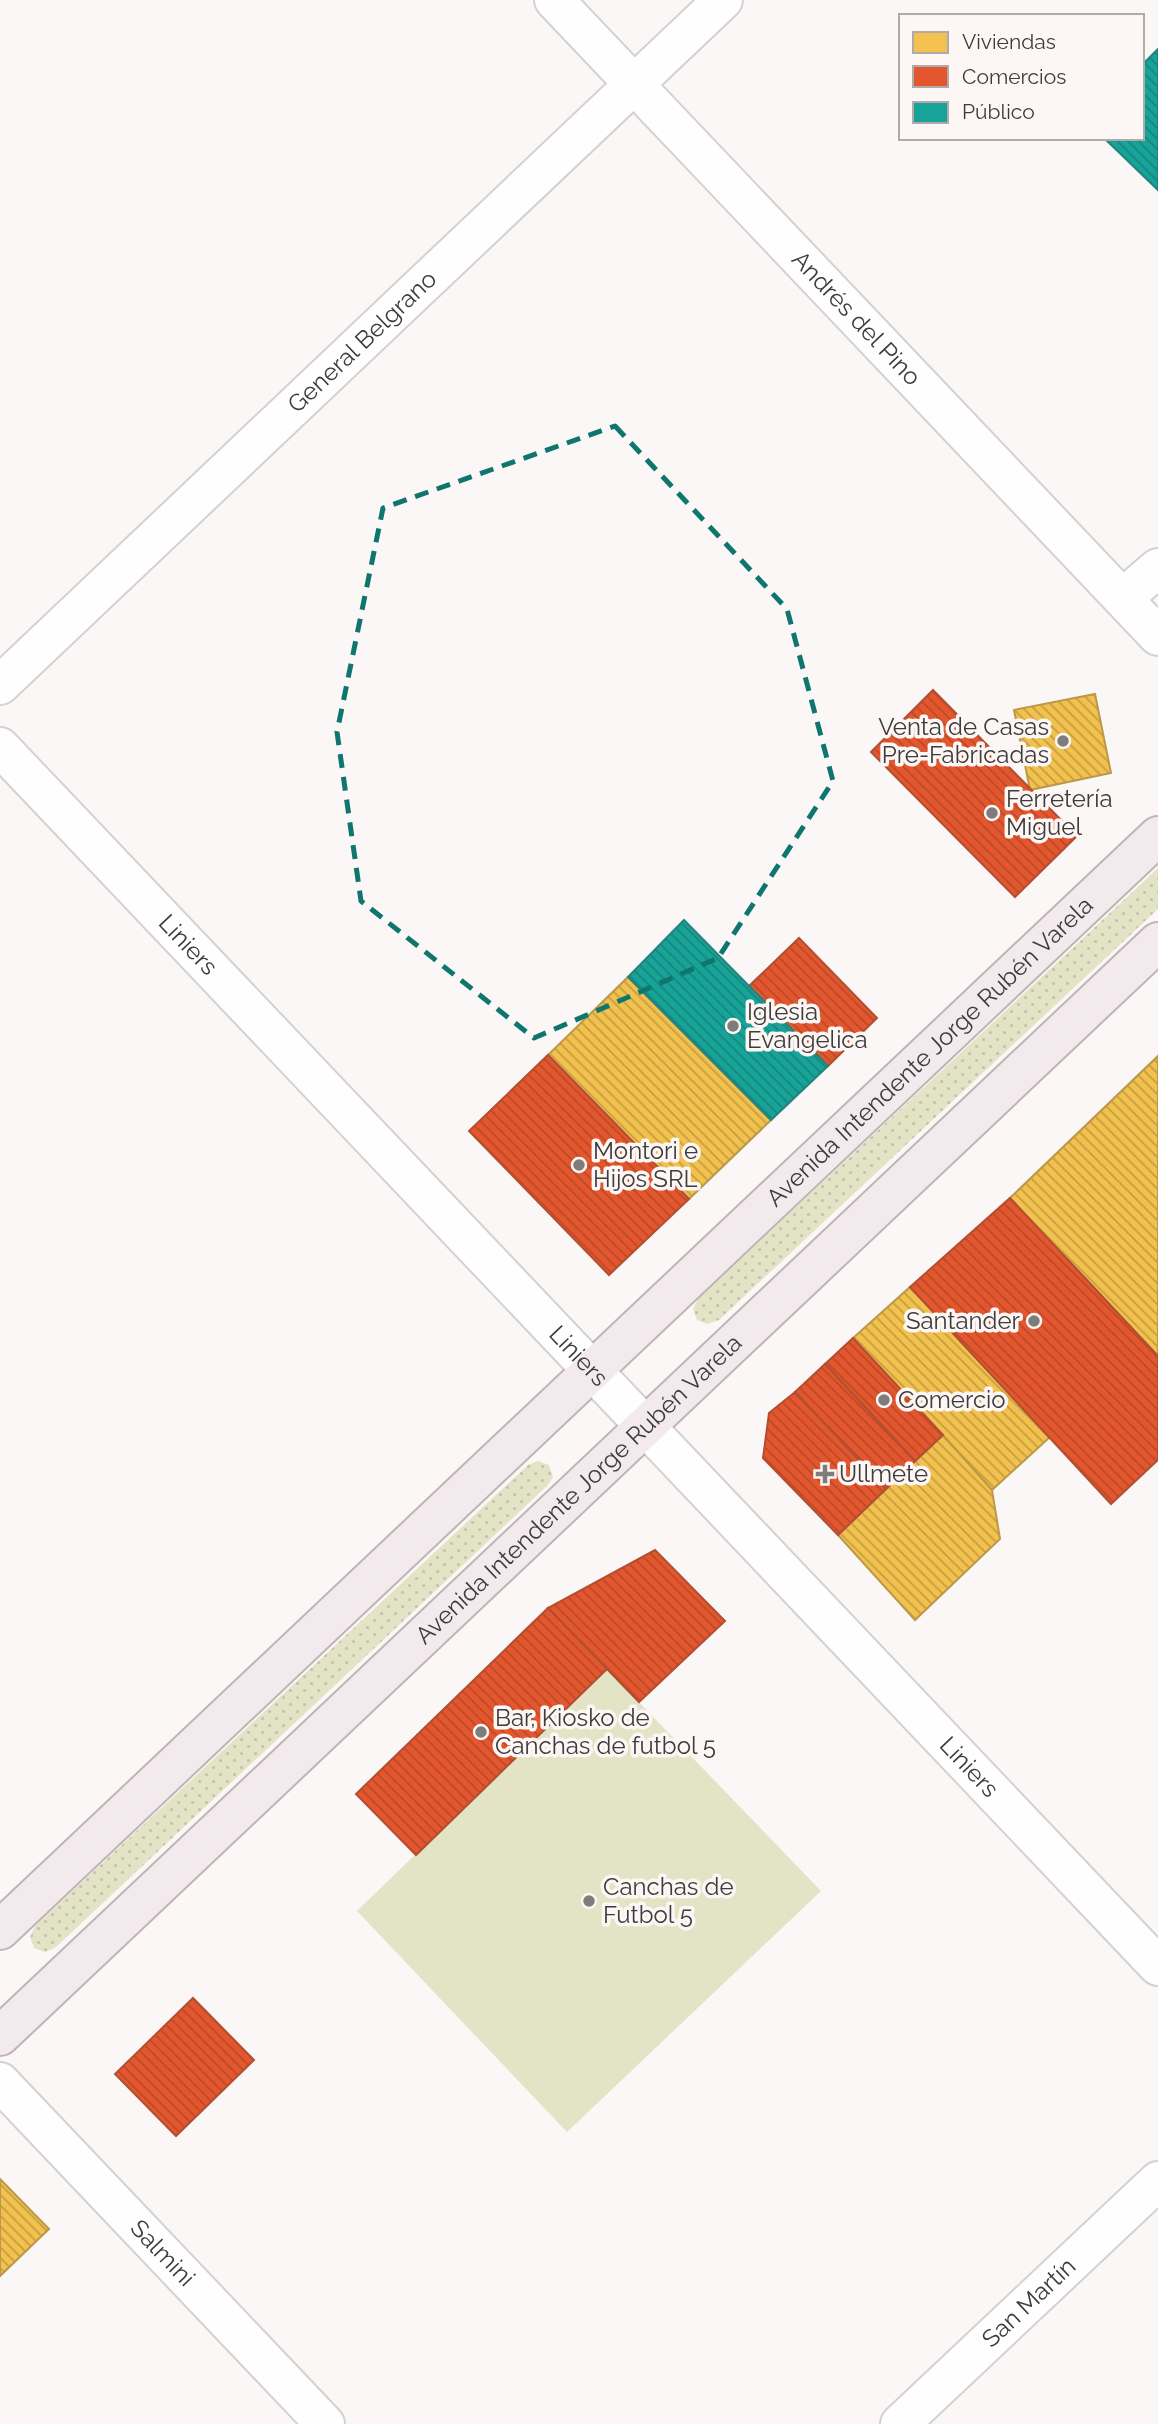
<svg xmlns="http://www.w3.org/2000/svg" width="1158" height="2424" font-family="Raleway,sans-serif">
<defs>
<pattern id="grass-dots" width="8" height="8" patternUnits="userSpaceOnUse" patternTransform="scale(1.75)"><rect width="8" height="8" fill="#e3e3c6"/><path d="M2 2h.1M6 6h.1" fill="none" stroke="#c4c4ab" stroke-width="1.8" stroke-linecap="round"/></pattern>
<pattern id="homes-back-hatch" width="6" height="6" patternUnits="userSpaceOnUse" patternTransform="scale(1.75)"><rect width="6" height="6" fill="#f2c14e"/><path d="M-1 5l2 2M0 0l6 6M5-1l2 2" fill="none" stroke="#c59e42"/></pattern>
<pattern id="shops-back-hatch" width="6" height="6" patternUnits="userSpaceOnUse" patternTransform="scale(1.75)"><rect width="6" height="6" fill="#e4572e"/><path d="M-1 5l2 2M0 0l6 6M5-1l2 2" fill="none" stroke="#ba4928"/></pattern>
<pattern id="public-back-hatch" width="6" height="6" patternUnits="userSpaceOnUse" patternTransform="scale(1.75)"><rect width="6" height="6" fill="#17a398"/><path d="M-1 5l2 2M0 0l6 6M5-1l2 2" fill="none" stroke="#16867d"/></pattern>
</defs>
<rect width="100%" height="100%" fill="#faf7f6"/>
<g fill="url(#grass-dots)">
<polygon points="1158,868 1158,909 719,1320 707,1324 697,1320 693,1309 698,1299"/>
<polygon points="538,1461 549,1465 553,1477 547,1486 55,1948 45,1952 34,1948 30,1937 35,1926 528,1465"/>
</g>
<polygon fill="#e3e3c6" points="607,1669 821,1891 567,2132 357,1911"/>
<g fill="url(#homes-back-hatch)" stroke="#bc9948" stroke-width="2">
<polygon points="1095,694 1111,773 1030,790 1014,710"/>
<polygon points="628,977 771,1120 689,1199 548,1055"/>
<polygon points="1158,1056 1158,1356 1010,1198"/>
<polygon points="910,1287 1050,1437 992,1490 853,1338"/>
<polygon points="943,1435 992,1490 1000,1539 915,1620 838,1535"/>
<polygon points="0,2179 49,2229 0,2276"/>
</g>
<g fill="url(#shops-back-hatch)" stroke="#b24f32" stroke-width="2">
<polygon points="933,690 1077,836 1015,897 871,752"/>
<polygon points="799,938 877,1018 828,1066 749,986"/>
<polygon points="548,1055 689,1199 609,1275 469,1131"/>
<polygon points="1010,1198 1158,1356 1158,1460 1111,1504 910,1287"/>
<polygon points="853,1338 943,1435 915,1461 825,1364"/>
<polygon points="825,1364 915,1461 886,1489 795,1392"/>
<polygon points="795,1392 886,1489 838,1535 763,1458 769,1413"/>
<polygon points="655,1550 725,1621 639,1702 548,1608"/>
<polygon points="548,1608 607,1669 416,1855 356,1794"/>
<polygon points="193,1998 254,2060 176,2136 115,2074"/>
</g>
<g fill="url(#public-back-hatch)" stroke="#22847c" stroke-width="2">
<polygon points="1158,49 1158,190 1104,138 1142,138 1142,65"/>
<polygon points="684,920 828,1066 771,1120 628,977"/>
</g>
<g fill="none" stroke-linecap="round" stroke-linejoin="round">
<g stroke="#d4d2d1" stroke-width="42">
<g id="minor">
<path id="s1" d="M 554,0 L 1158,636"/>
<polyline points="1123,598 1158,568"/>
<path id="s2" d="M 0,685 L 723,0"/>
<path id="s3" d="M 0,747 L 1158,1966"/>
<path id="s4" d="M 0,2082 L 325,2424"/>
<path id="s5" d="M 900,2424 L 1158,2181"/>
</g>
</g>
<g stroke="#c1b3b6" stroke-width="42">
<g id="major">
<path id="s6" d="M 0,1930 L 1158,836"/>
<path id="s7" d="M 0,2036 L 1158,942"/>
</g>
</g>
<use href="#minor" stroke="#fefefe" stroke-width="38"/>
<use href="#major" stroke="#f2eaec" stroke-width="38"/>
</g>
<path fill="none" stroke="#0f766e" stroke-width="5" stroke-dasharray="14 9" stroke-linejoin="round" d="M 615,426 L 787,609 L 833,781 L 718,958 L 534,1038 L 361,901 L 337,732 L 383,508 Z"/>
<g fill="#7f7d7c" stroke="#fcf6f4" stroke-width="2.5">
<circle cx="1063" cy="741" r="7"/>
<circle cx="992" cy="813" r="7"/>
<circle cx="733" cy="1026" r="7"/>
<circle cx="579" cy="1165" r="7"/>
<circle cx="1034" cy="1321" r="7"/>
<circle cx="884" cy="1400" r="7"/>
<path d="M821.5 1463.5h7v7h7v7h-7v7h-7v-7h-7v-7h7z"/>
<circle cx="481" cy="1732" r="7"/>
<circle cx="589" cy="1901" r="7"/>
</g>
<g text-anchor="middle" stroke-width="7" stroke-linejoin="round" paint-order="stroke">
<g font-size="24" fill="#3d3b3b" stroke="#fcf6f4">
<text dy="8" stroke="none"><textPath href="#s1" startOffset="439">Andrés del Pino</textPath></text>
<text dy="8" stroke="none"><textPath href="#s2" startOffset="499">General Belgrano</textPath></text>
<text dy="8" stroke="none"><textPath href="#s3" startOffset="273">Liniers</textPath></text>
<text dy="8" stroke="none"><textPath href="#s6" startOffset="1279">Avenida Intendente Jorge Rubén Varela</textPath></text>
<text dy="8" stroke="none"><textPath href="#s3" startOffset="840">Liniers</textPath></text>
<text dy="8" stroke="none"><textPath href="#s7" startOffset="796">Avenida Intendente Jorge Rubén Varela</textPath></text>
<text dy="8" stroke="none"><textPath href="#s3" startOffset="1407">Liniers</textPath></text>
<text dy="8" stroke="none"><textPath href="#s4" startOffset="236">Salmini</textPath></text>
<text dy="8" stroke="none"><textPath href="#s5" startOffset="177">San Martín</textPath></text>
</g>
<g font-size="24" fill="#3d3b3b" stroke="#fcf6f4" text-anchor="start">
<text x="1049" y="735" text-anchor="end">Venta de Casas<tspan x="1049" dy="28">Pre-Fabricadas</tspan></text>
<text x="1006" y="807">Ferretería<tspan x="1006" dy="28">Miguel</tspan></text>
<text x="747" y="1020">Iglesia<tspan x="747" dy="28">Evangelica</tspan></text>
<text x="593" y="1159">Montori e<tspan x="593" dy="28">Hijos SRL</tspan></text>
<text x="1020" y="1329" text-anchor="end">Santander</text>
<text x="898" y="1408">Comercio</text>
<text x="839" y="1482">Ullmete</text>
<text x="495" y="1726">Bar, Kiosko de<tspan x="495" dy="28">Canchas de futbol 5</tspan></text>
<text x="603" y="1895">Canchas de<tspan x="603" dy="28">Futbol 5</tspan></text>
</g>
</g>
<rect x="899" y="14" width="245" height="126" fill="#fcf6f4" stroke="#b0abaa" stroke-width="2"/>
<rect x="913" y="32" width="35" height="21" fill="#f2c14e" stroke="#b0abaa" stroke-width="2"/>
<text x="962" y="49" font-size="21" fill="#3d3b3b">Viviendas</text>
<rect x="913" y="66" width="35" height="21" fill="#e4572e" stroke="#b0abaa" stroke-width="2"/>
<text x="962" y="84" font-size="21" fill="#3d3b3b">Comercios</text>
<rect x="913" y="102" width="35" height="21" fill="#17a398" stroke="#b0abaa" stroke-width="2"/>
<text x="962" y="119" font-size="21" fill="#3d3b3b">Público</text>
</svg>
